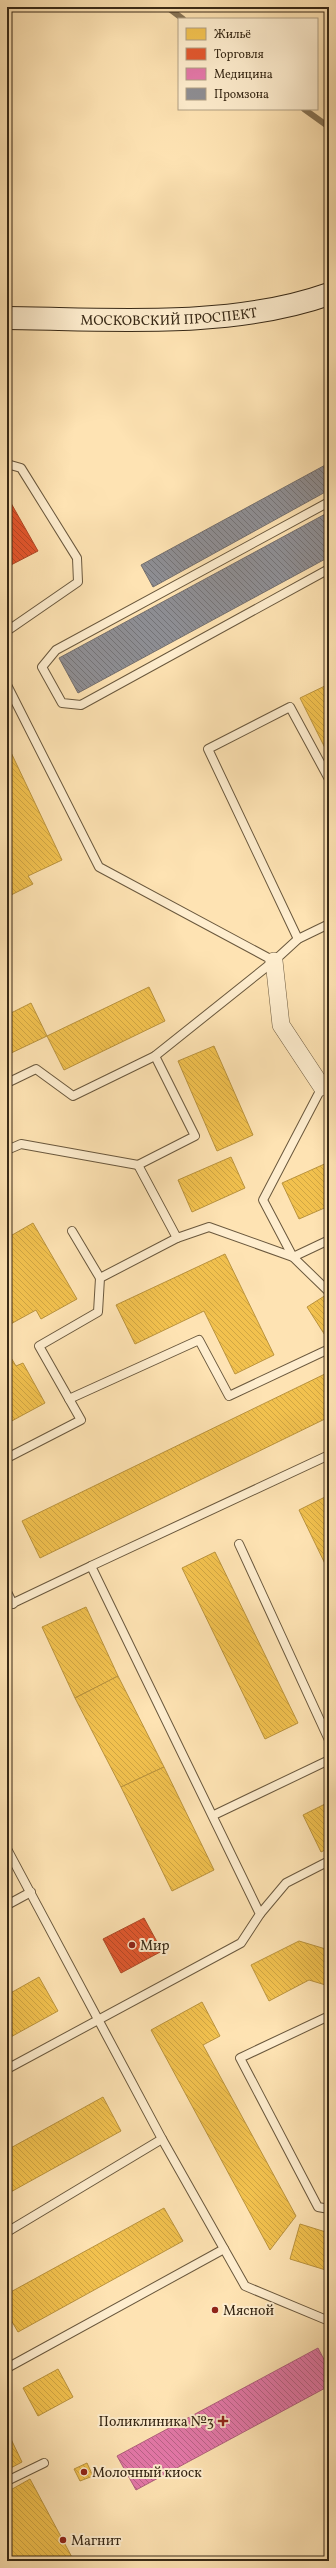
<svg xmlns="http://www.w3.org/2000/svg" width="336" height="2568" font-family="Vollkorn,serif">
<defs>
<pattern id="homes-back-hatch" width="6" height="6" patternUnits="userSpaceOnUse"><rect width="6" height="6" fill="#f2c14e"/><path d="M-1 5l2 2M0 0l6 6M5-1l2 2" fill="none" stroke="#d0a643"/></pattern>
<pattern id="shops-back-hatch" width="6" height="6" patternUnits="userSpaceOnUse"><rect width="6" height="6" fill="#e4572e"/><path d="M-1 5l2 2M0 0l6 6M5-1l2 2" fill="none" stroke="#ba4826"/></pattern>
<pattern id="health-back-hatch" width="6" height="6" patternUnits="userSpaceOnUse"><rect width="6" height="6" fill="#e377a8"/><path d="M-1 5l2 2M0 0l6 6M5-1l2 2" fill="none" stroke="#b96288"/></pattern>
<pattern id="industry-back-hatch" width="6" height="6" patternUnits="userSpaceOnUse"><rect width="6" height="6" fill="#8d8d92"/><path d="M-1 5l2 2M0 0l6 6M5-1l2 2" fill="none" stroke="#747376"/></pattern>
</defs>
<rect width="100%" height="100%" fill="#fee3b3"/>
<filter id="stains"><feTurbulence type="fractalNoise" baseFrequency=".005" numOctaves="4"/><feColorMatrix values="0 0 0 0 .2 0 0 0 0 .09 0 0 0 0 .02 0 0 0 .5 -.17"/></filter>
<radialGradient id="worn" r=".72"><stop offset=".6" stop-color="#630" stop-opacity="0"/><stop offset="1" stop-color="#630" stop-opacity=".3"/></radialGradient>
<g fill="url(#homes-back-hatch)" stroke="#ba933d">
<polygon points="329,684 329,756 300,698"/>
<polygon points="7,744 62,860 28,876 33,884 7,897 7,843 10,842 7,836"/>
<polygon points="149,987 165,1021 64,1070 47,1036"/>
<polygon points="31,1003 47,1036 7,1055 7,1015"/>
<polygon points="214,1046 253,1135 217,1151 178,1061"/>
<polygon points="231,1157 245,1188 192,1212 178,1180"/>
<polygon points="329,1162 329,1206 299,1219 282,1183"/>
<polygon points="33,1223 77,1299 41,1319 36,1310 7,1326 7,1238"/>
<polygon points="225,1254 274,1355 235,1374 204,1311 135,1344 116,1305"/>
<polygon points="326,1295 329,1301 328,1340 307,1307"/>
<polygon points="7,1351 16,1366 23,1363 45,1403 8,1423"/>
<polygon points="329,1372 329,1417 40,1558 22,1521"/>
<polygon points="329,1495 329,1572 299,1510"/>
<polygon points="215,1552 298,1723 265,1739 182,1568"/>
<polygon points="86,1607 118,1676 75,1698 42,1627"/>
<polygon points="118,1676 164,1767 121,1787 75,1698"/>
<polygon points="164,1767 214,1870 172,1891 121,1787"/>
<polygon points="329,1802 329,1848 321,1852 303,1815"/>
<polygon points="299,1941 329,1950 329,1986 309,1980 269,2001 251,1965"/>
<polygon points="39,1977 58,2011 7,2039 7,1995"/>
<polygon points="202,2002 220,2036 203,2045 296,2216 270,2250 151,2030"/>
<polygon points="103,2097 121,2131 7,2194 7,2150"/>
<polygon points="164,2208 183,2241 18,2332 7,2313 7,2294"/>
<polygon points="300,2224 329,2233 329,2271 290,2259"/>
<polygon points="58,2369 73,2397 38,2416 23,2388"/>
<polygon points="10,2437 22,2462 7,2470 7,2438"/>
<polygon points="87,2463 93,2476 80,2481 74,2469"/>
<polygon points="30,2479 74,2561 7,2561 7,2492"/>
</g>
<g fill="url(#shops-back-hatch)" stroke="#b04927">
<polygon points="7,496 38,551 7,567"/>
<polygon points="144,1918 162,1951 121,1973 103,1939"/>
</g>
<polygon fill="url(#health-back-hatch)" stroke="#b0607c" points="318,2348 329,2369 329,2386 136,2490 117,2456"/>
<g fill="url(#industry-back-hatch)" stroke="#746f6d">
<polygon points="329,463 329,490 153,587 141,565"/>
<polygon points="329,512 329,557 78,693 59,658"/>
</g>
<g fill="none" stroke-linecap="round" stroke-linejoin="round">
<g stroke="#877354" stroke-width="6">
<polyline points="167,7 183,19"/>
<polyline points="304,109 329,127"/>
</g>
<g stroke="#6a583d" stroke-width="10">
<g id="lane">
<polyline points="7,464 21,468 77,558 78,582 7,631"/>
<polyline points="329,502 56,650 42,667 62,703 81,705 329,569"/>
<polyline points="7,685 99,867 274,961"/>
<polyline points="298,939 208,749 290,707 329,779"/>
<polyline points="155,1056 274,961 298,939 329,924"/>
<polyline points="7,1083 36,1069 73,1096 155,1056 195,1136 138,1165 177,1238 209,1227 293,1257 329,1292"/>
<polyline points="322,1087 263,1200 293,1257 329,1240"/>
<polyline points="7,1150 21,1144 138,1165"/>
<polyline points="72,1231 100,1278"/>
<polyline points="69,1399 199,1340 229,1396 329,1349"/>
<polyline points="7,1458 81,1420 39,1346 98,1312 100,1278 177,1238"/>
<polyline points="239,1544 329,1740"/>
<polyline points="7,1592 13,1604"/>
<polyline points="7,1606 91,1566"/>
<polyline points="214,1815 329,1760"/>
<polyline points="7,1849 162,2139 245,2286 329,2321"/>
<polyline points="7,1905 31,1892"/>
<polyline points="260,1914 286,1883 329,1861"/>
<polyline points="329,2016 240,2058 318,2207 329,2209"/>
<polyline points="7,2069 241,1943 260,1914 91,1566 329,1455"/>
<polyline points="7,2232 162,2139"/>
<polyline points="7,2368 224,2249"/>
<polyline points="7,2481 44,2463"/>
</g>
</g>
<g stroke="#6a583d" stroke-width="18">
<polyline id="street" points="274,961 281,1025 322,1087 329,1084"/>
</g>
<g stroke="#382916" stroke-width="24">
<g id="secondary">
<path id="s1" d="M 7,318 C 111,319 230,329 329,294"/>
</g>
</g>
<use href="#lane" stroke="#feedce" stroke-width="8"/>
<use href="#street" stroke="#feedce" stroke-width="17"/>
<use href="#secondary" stroke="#feedce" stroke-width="22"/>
</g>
<g fill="#8f2418" stroke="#feedce" stroke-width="1.5">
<circle cx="132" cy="1945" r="4"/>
<circle cx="215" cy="2310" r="4"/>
<path d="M221 2415h4v4h4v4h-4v4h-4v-4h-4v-4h4z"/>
<circle cx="84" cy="2472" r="4"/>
<circle cx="63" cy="2540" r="4"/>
</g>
<g text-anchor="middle" stroke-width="4" stroke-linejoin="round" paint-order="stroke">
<g font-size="14" fill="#382916" stroke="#feedce">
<text dy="5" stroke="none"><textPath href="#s1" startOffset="162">МОСКОВСКИЙ ПРОСПЕКТ</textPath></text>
</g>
<g font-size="14" fill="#382916" stroke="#feedce" text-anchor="start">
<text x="140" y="1950">Мир</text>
<text x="223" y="2315">Мясной</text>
<text x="214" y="2426" text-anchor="end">Поликлиника №3</text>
<text x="92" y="2477">Молочный киоск</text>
<text x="71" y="2545">Магнит</text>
</g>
</g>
<rect width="336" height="2568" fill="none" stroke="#fee3b3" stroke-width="24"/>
<rect x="8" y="8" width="320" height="2552" fill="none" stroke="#382916" stroke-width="2"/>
<rect x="12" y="12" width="312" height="2544" fill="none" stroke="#382916"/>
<rect x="178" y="18" width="140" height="92" fill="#feedce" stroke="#af9f84"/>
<rect x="186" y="28" width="20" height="12" fill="#f2c14e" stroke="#af9f84"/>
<text x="214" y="38" font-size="12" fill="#382916">Жильё</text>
<rect x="186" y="48" width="20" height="12" fill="#e4572e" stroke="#af9f84"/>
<text x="214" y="58" font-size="12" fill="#382916">Торговля</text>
<rect x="186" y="68" width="20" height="12" fill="#e377a8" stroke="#af9f84"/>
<text x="214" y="78" font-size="12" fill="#382916">Медицина</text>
<rect x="186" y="88" width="20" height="12" fill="#8d8d92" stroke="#af9f84"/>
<text x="214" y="98" font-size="12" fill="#382916">Промзона</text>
<rect width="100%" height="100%" filter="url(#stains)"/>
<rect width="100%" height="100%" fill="url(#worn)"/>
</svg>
